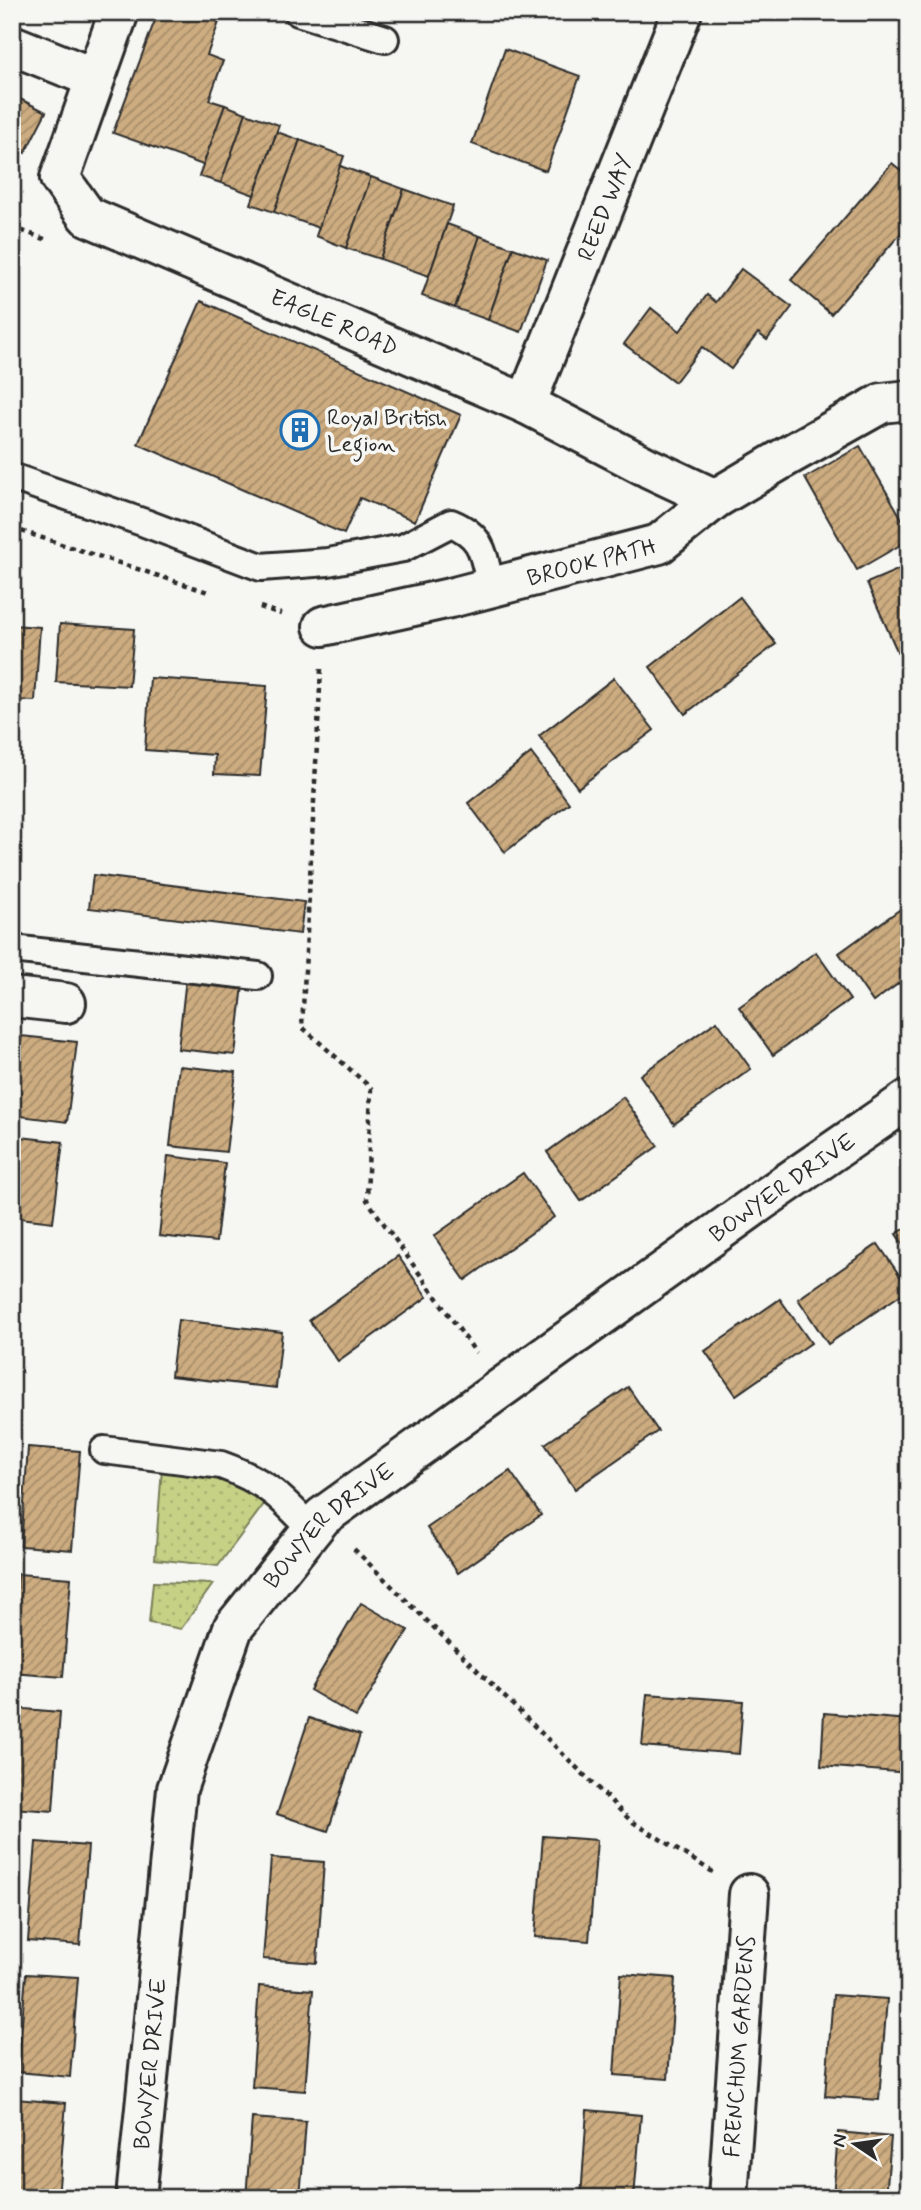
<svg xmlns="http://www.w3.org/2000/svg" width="921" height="2210" font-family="Mynerve,sans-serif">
<defs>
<pattern id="grass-dots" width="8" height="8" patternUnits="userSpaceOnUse" patternTransform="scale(1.75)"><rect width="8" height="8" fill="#c6d185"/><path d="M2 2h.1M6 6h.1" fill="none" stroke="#aab473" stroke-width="1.8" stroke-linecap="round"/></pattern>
<pattern id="building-hatch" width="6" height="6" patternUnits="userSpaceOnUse" patternTransform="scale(1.75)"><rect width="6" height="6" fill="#ccac80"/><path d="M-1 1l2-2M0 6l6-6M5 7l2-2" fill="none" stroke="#a68c69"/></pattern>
</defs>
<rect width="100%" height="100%" fill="#f6f6f2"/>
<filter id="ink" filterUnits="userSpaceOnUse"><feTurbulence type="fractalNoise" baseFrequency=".0143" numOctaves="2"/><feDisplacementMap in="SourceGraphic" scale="14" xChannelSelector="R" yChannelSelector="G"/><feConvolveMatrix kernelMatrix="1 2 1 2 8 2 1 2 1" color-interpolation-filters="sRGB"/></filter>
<g filter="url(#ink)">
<g fill="url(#grass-dots)" stroke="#787e58" stroke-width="2">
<polygon points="163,1455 261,1489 264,1504 218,1566 155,1559"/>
<polygon points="153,1582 213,1584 181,1629 149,1623"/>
</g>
<g fill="url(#building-hatch)" stroke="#2b2b2b" stroke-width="2">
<polygon points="158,12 203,12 202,16 219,22 207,55 223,61 209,100 225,105 203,165 113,133"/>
<polygon points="505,49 580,76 546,171 472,144"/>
<polygon points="12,95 46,112 25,153 12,147"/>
<polygon points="225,105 246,113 221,183 199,176"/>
<polygon points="246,113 279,125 254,195 221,183"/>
<polygon points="277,132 300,140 274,212 251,204"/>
<polygon points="300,140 344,156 319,228 274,212"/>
<polygon points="892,163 909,177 909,224 831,314 791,280"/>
<polygon points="340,166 371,177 346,248 316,236"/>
<polygon points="371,177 404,189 380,259 346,248"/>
<polygon points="404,189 453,206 429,276 380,259"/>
<polygon points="447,224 480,236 455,308 422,296"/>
<polygon points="480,236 513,248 488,320 455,308"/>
<polygon points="513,248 547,260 521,332 488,320"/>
<polygon points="741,269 792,307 767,340 758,333 731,369 702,347 675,382 624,344 651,308 680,331 707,295 716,302"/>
<polygon points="201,301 461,415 415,521 360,498 344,534 138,444"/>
<polygon points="860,446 909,531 909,540 857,570 805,478"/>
<polygon points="909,565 909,678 867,583"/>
<polygon points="740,597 776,644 685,714 650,667"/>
<polygon points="60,624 134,629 129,686 56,682"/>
<polygon points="12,625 40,627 35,701 12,700"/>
<polygon points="150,678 267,686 260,776 214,774 215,755 145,750"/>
<polygon points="614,678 654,730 578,788 539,736"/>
<polygon points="531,753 569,803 505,852 468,803"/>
<polygon points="93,875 304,902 300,934 89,908"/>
<polygon points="909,903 909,976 873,1002 839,953"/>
<polygon points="816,952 850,1000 773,1055 739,1007"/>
<polygon points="187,969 244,976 235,1055 178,1049"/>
<polygon points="717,1021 751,1069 674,1124 640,1075"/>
<polygon points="21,1036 77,1042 67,1122 12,1115"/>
<polygon points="179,1066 236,1072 226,1152 170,1146"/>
<polygon points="623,1097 658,1146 581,1201 547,1152"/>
<polygon points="12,1136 63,1142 53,1222 12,1217"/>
<polygon points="168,1156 225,1163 216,1242 159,1236"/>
<polygon points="523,1173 554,1217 465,1280 434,1236"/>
<polygon points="909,1226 909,1253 896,1234"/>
<polygon points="878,1244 909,1289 828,1344 798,1299"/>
<polygon points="398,1256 427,1297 338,1361 309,1320"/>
<polygon points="780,1299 811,1343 736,1395 705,1351"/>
<polygon points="178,1320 282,1332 276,1388 171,1376"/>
<polygon points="628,1387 658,1431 575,1489 545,1444"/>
<polygon points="28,1447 80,1451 72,1550 21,1546"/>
<polygon points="510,1471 541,1515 458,1573 427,1528"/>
<polygon points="18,1574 71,1578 63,1677 12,1673"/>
<polygon points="361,1603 408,1630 356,1717 310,1690"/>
<polygon points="647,1694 743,1701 739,1754 642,1746"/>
<polygon points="12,1708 60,1712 53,1811 12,1808"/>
<polygon points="824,1713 909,1720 909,1773 821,1766"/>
<polygon points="309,1718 360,1735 328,1831 277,1814"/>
<polygon points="543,1836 597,1840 589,1941 535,1937"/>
<polygon points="36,1842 88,1846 80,1945 28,1941"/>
<polygon points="271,1858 324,1862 317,1963 263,1959"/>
<polygon points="26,1974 78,1977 70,2077 18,2072"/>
<polygon points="621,1974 675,1978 668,2079 614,2075"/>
<polygon points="259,1986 313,1990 305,2091 252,2087"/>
<polygon points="833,1995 887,1999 879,2100 825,2096"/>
<polygon points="14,2099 66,2103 58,2198 12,2198"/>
<polygon points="587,2110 641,2115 634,2198 581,2198"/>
<polygon points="252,2118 306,2122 300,2198 246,2198"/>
<polygon points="838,2132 891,2137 886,2198 833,2198"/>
</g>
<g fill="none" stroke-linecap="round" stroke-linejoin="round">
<g stroke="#2b2b2b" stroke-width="32">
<g id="service">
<polyline points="298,12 385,39"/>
<path d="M 12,477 L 145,523 L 261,567 L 328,562 L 403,548 L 451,523 C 485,537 483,555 491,588"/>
<polyline points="12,949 258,976"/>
<path d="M 104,1450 L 221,1465 C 263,1480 281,1496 311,1529"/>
</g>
</g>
<g stroke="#2b2b2b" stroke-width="44">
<g id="minor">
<path id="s1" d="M 119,12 L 60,178 L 87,216 L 526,404 L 649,468 L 715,499"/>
<polyline points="12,45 94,78"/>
<path id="s2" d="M 526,404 L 682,12"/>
<path id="s3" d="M 323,626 L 450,598 L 659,544 L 715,499 L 784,458 L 882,403 L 909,400"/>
<polyline points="12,997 66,1003"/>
<path id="s4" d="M 136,2198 L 177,1789 L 233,1628 L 322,1517 L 761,1201 L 909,1099"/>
<path id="s5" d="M 728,2198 L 749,1894"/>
</g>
</g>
<g stroke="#2b2b2b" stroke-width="4.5" stroke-dasharray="5 5" stroke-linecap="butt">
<polyline points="12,227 47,240"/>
<polyline points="12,528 211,593"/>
<polyline points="260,607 281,614"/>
<polyline points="321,669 302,1027 371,1088 367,1200 476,1353"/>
<polyline points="354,1549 631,1821 713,1872"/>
</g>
<use href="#service" stroke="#f6f6f2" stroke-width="26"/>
<use href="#minor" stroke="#f6f6f2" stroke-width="38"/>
</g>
</g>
<defs>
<g id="building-ring" transform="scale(2.0125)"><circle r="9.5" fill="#f6f6f2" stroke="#1f6fb2" stroke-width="1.5"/><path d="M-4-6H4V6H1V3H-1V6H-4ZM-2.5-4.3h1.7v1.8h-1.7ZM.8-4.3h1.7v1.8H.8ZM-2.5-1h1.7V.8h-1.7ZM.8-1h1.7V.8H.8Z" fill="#1f6fb2"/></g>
</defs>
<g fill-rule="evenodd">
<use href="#building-ring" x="300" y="430"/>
</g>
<g text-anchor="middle" stroke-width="7" stroke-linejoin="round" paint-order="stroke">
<g font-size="23" fill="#2b2b2b" stroke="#f6f6f2">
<text dy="8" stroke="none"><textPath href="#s2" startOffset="212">REED WAY</textPath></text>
<text dy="8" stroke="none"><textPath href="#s1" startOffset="492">EAGLE ROAD</textPath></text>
<text dy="8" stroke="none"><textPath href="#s3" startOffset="276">BROOK PATH</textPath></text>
<text dy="8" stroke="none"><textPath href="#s4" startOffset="1290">BOWYER DRIVE</textPath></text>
<text dy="8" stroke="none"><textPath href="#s4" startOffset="723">BOWYER DRIVE</textPath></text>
<text dy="8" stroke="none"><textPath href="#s5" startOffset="152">FRENCHUM GARDENS</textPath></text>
<text dy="8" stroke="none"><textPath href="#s4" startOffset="135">BOWYER DRIVE</textPath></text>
</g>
<g font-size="23" fill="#2b2b2b" stroke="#f6f6f2" text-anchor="start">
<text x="327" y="425">Royal British<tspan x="327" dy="26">Legion</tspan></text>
</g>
</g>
<rect width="921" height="2210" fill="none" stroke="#f6f6f2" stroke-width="42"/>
<rect x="21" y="21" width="879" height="2168" fill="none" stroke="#2b2b2b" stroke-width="2.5" filter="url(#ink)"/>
<g transform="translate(855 2144) rotate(283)" stroke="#f6f6f2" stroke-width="5" paint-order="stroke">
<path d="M0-5L12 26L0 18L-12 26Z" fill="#2b2b2b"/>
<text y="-10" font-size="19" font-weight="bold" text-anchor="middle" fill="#2b2b2b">N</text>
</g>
</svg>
